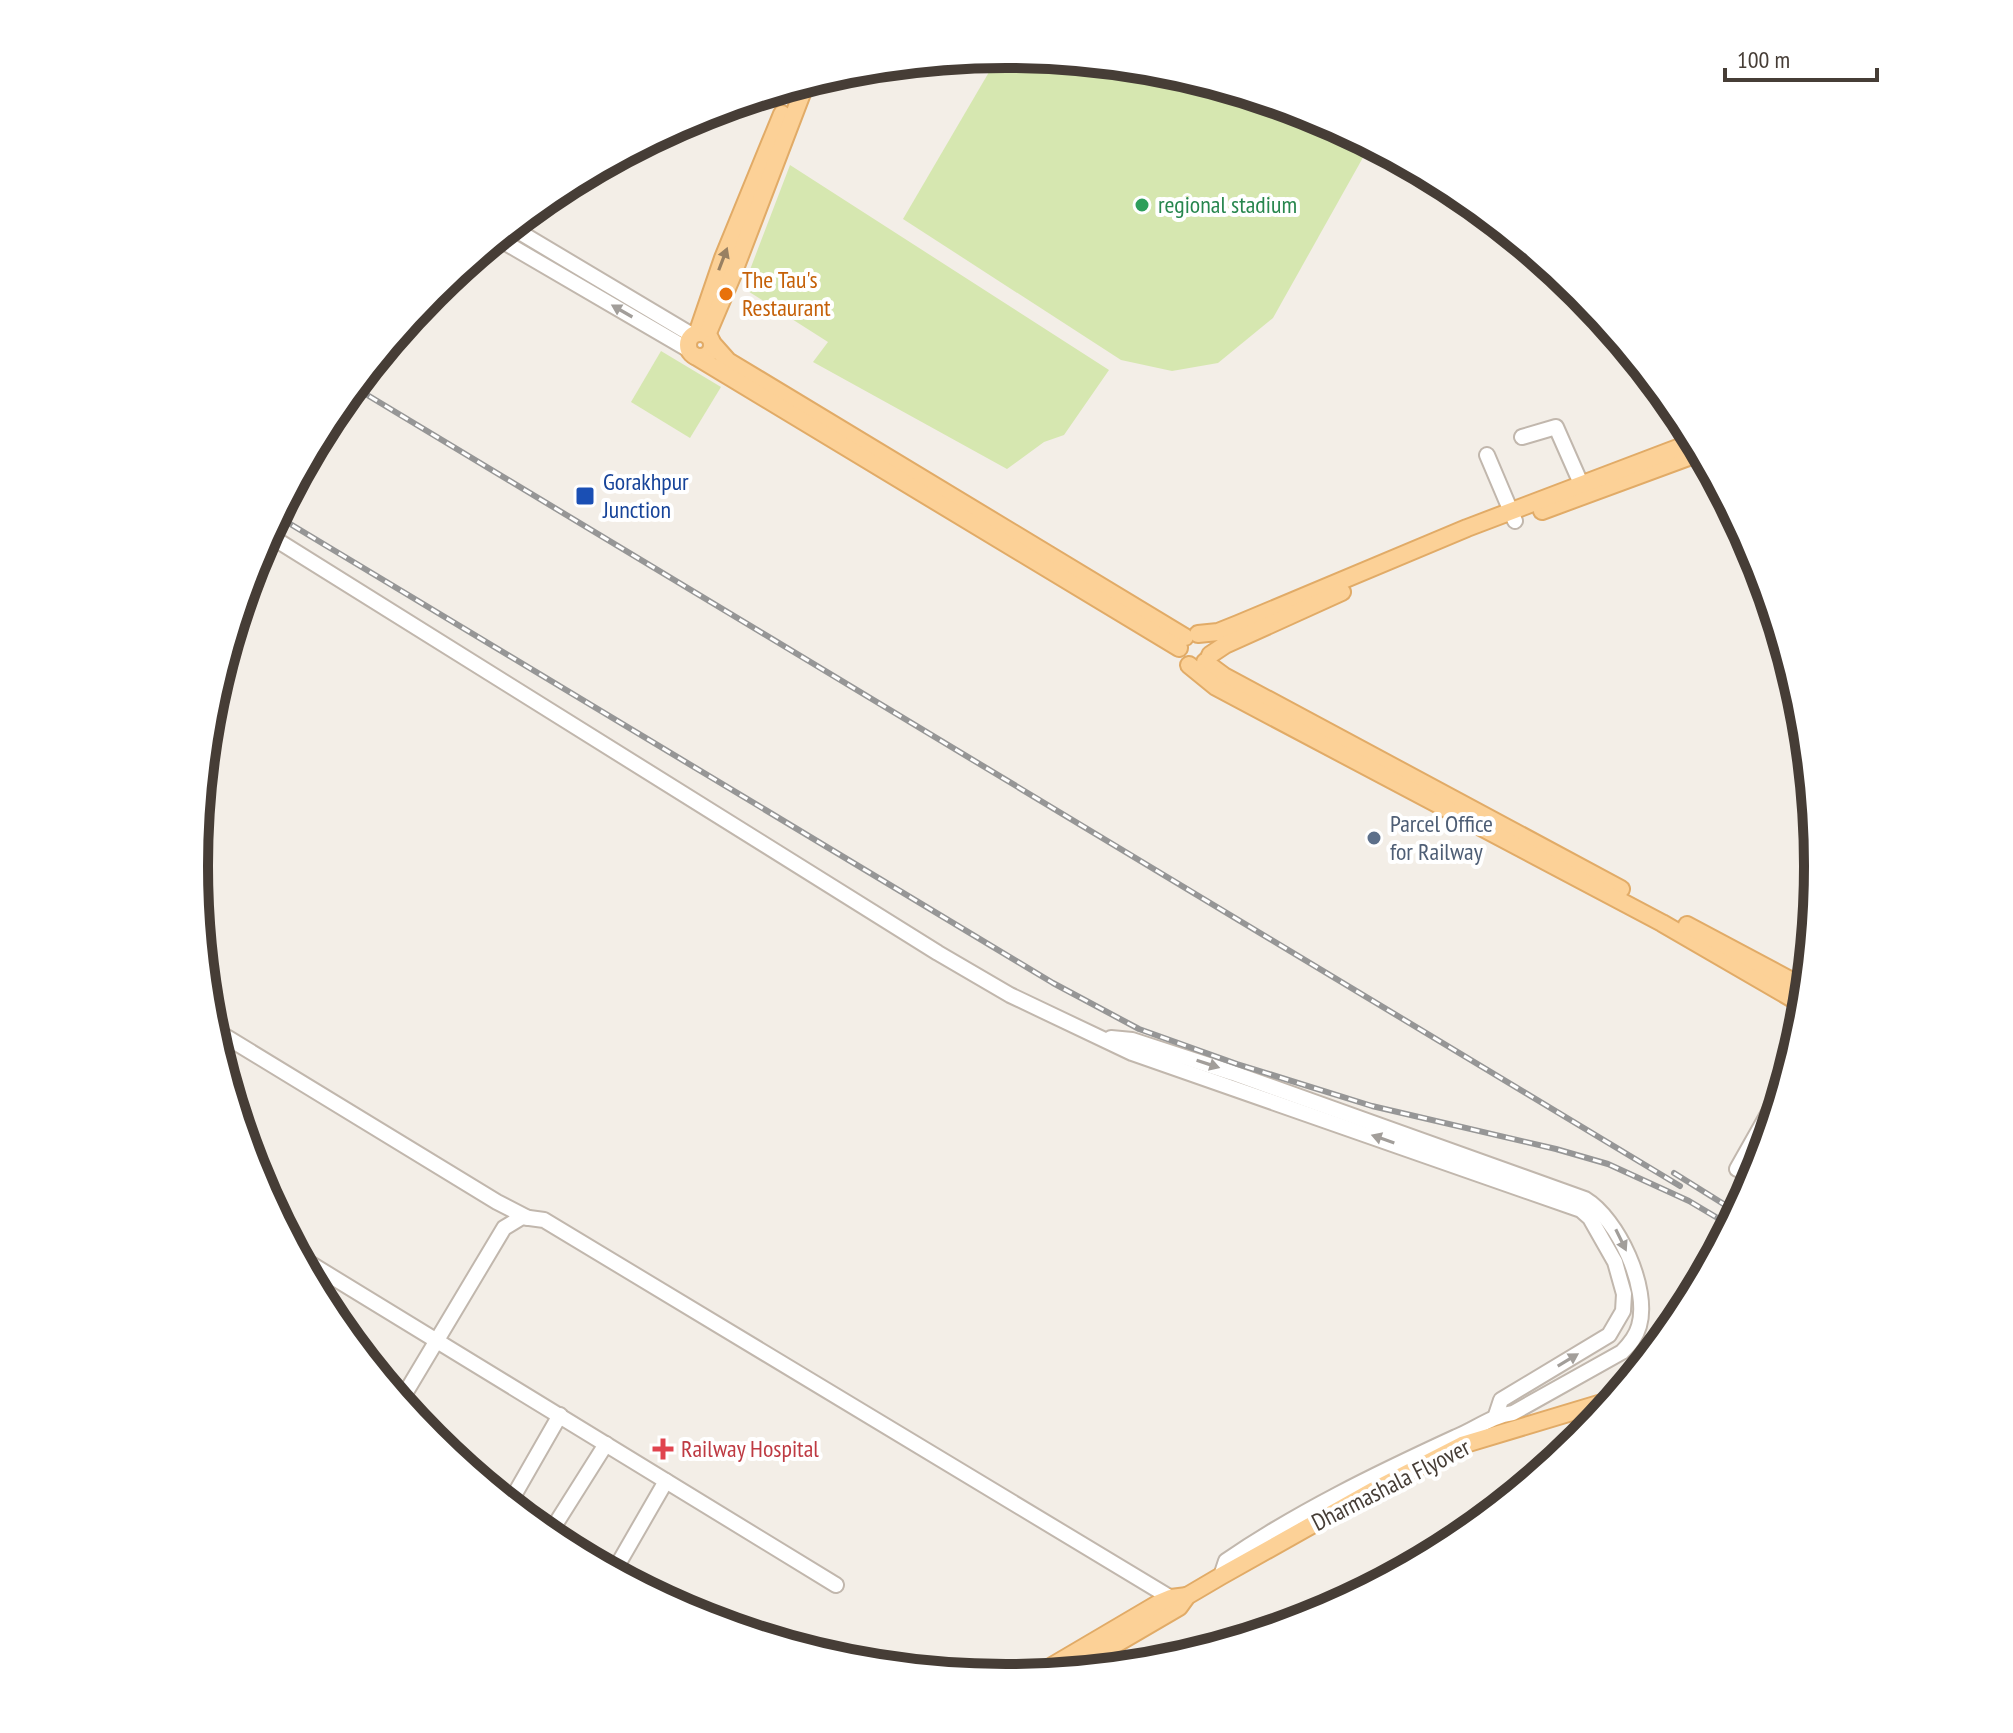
<svg xmlns="http://www.w3.org/2000/svg" width="2013" height="1733" font-family="'PT Sans Narrow',sans-serif">
<rect width="100%" height="100%" fill="#f3eee7"/>
<g fill="#d6e7b0">
<polygon points="1007,54 1165,70 1318,116 1370,145 1273,318 1218,363 1172,371 1121,360 903,219 999,55"/>
<polygon points="790,165 1109,370 1064,435 1044,442 1007,469 813,362 828,342 743,288"/>
<polygon points="661,351 721,387 690,438 631,402"/>
</g>
<g fill="none" stroke-linecap="round" stroke-linejoin="round">
<g stroke="#c1b7ad" stroke-width="18">
<g id="minor">
<polyline points="511,227 692,335"/>
<polyline points="497,238 689,350"/>
<polyline points="1522,437 1556,427 1586,495"/>
<polyline points="1487,455 1515,521"/>
<polyline points="267,534 938,953 1010,995 1132,1053 1581,1210 1590,1218 1615,1262 1624,1294 1623,1311 1609,1335 1501,1400 1496,1415"/>
<polyline points="210,1027 497,1202 528,1218"/>
<path d="M 1111,1038 L 1132,1040 L 1233,1073 L 1585,1199 C 1618,1219 1650,1288 1639,1326 C 1636,1337 1630,1344 1622,1352 L 1513,1413 C 1491,1416 1476,1429 1456,1437 C 1378,1473 1297,1512 1226,1561 L 1221,1576"/>
<polyline points="1737,1169 1785,1084"/>
<polyline points="298,1256 836,1585"/>
<polyline points="400,1402 504,1228 522,1217 544,1220 1171,1598 1177,1605"/>
<polyline points="509,1504 560,1415"/>
<polyline points="548,1536 606,1444"/>
<polyline points="613,1573 666,1481"/>
</g>
</g>
<g stroke="#e1ab67" stroke-width="20">
<g id="major">
<polyline points="698,331 723,258 782,114"/>
<circle cx="700" cy="345" r="12"/>
<polyline points="707,335 733,274 806,83"/>
<polyline points="712,343 728,361 1185,637"/>
<polyline points="695,356 1179,648"/>
<polyline points="1542,511 1702,452"/>
<polyline points="1198,634 1218,632 1238,624 1467,528 1696,441"/>
<polyline points="1210,655 1225,645 1342,592"/>
<polyline points="1205,662 1224,676 1621,889"/>
<polyline points="1189,665 1216,687 1662,923 1805,1006"/>
<polyline points="1687,925 1807,989"/>
<polyline points="1066,1673 1179,1607 1187,1596 1221,1576 1374,1490 1462,1445 1615,1399"/>
<polyline points="1035,1676 1159,1603 1171,1598 1187,1596"/>
</g>
</g>
<use href="#minor" stroke="#fff" stroke-width="14"/>
<use href="#major" stroke="#fcd197" stroke-width="16"/>
<g stroke="#969696" stroke-width="6">
<g id="rail">
<polyline points="354,387 1680,1186"/>
<polyline points="277,516 1053,983 1139,1029 1237,1064 1372,1106 1556,1149 1608,1164 1689,1201 1731,1226"/>
<polyline points="1674,1173 1738,1213"/>
</g>
</g>
<use href="#rail" stroke="#fff" stroke-width="3" stroke-dasharray="9" stroke-linecap="butt"/>
</g>
<defs><path id="oneway-solid" d="M-6-.8H1V-3.2L6.5 0L1 3.2V.8H-6Z" transform="scale(2)"/></defs>
<use fill="#988062" href="#oneway-solid" transform="translate(723 259) rotate(-69)"/>
<g fill="#a29e9a">
<use href="#oneway-solid" transform="translate(622 311) rotate(-150)"/>
<use href="#oneway-solid" transform="translate(1208 1064) rotate(18)"/>
<use href="#oneway-solid" transform="translate(1383 1139) rotate(-161)"/>
<use href="#oneway-solid" transform="translate(1621 1240) rotate(64)"/>
<use href="#oneway-solid" transform="translate(1568 1360) rotate(-31)"/>
</g>
<circle fill="#2e9e5b" stroke="#fff" stroke-width="3" cx="1142" cy="205" r="8"/>
<circle fill="#e8710a" stroke="#fff" stroke-width="3" cx="726" cy="294" r="8"/>
<rect fill="#1a4fb4" stroke="#fff" stroke-width="3" x="575" y="486" width="20" height="20" rx="4"/>
<circle fill="#5c6f8a" stroke="#fff" stroke-width="3" cx="1374" cy="838" r="8"/>
<path fill="#e0444e" stroke="#fff" stroke-width="3" d="M659 1437h8v8h8v8h-8v8h-8v-8h-8v-8h8z"/>
<g text-anchor="middle" stroke-width="8" stroke-linejoin="round" paint-order="stroke">
<g font-size="24" fill="#27864d" stroke="#fff" text-anchor="start">
<text x="1158" y="213">regional stadium</text>
</g>
<g font-size="24" fill="#c56008" stroke="#fff" text-anchor="start">
<text x="742" y="288">The Tau's<tspan x="742" dy="28">Restaurant</tspan></text>
</g>
<g font-size="24" fill="#164399" stroke="#fff" text-anchor="start">
<text x="603" y="490">Gorakhpur<tspan x="603" dy="28">Junction</tspan></text>
</g>
<g font-size="24" fill="#4e5e75" stroke="#fff" text-anchor="start">
<text x="1390" y="832">Parcel Office<tspan x="1390" dy="28">for Railway</tspan></text>
</g>
<g font-size="24" fill="#be3a42" stroke="#fff" text-anchor="start">
<text x="681" y="1457">Railway Hospital</text>
</g>
<g font-size="24" fill="#463d36" stroke="#fff">
<text transform="translate(1391 1485) rotate(-27)" y="8">Dharmashala Flyover</text>
</g>
</g>
<path d="M0 0H2013V1733H0ZM208 866a798 798 0 1 1 1596 0a798 798 0 1 1-1596 0Z" fill="#fff" fill-rule="evenodd"/>
<path fill="none" stroke="#463d36" stroke-width="10" d="M208 866a798 798 0 1 1 1596 0a798 798 0 1 1-1596 0Z"/>
<path d="M1725 68v12h152v-12" fill="none" stroke="#463d36" stroke-width="4"/>
<text x="1737" y="68" font-size="24" fill="#463d36" stroke="#ffffff" stroke-width="6" paint-order="stroke">100 m</text>
</svg>
